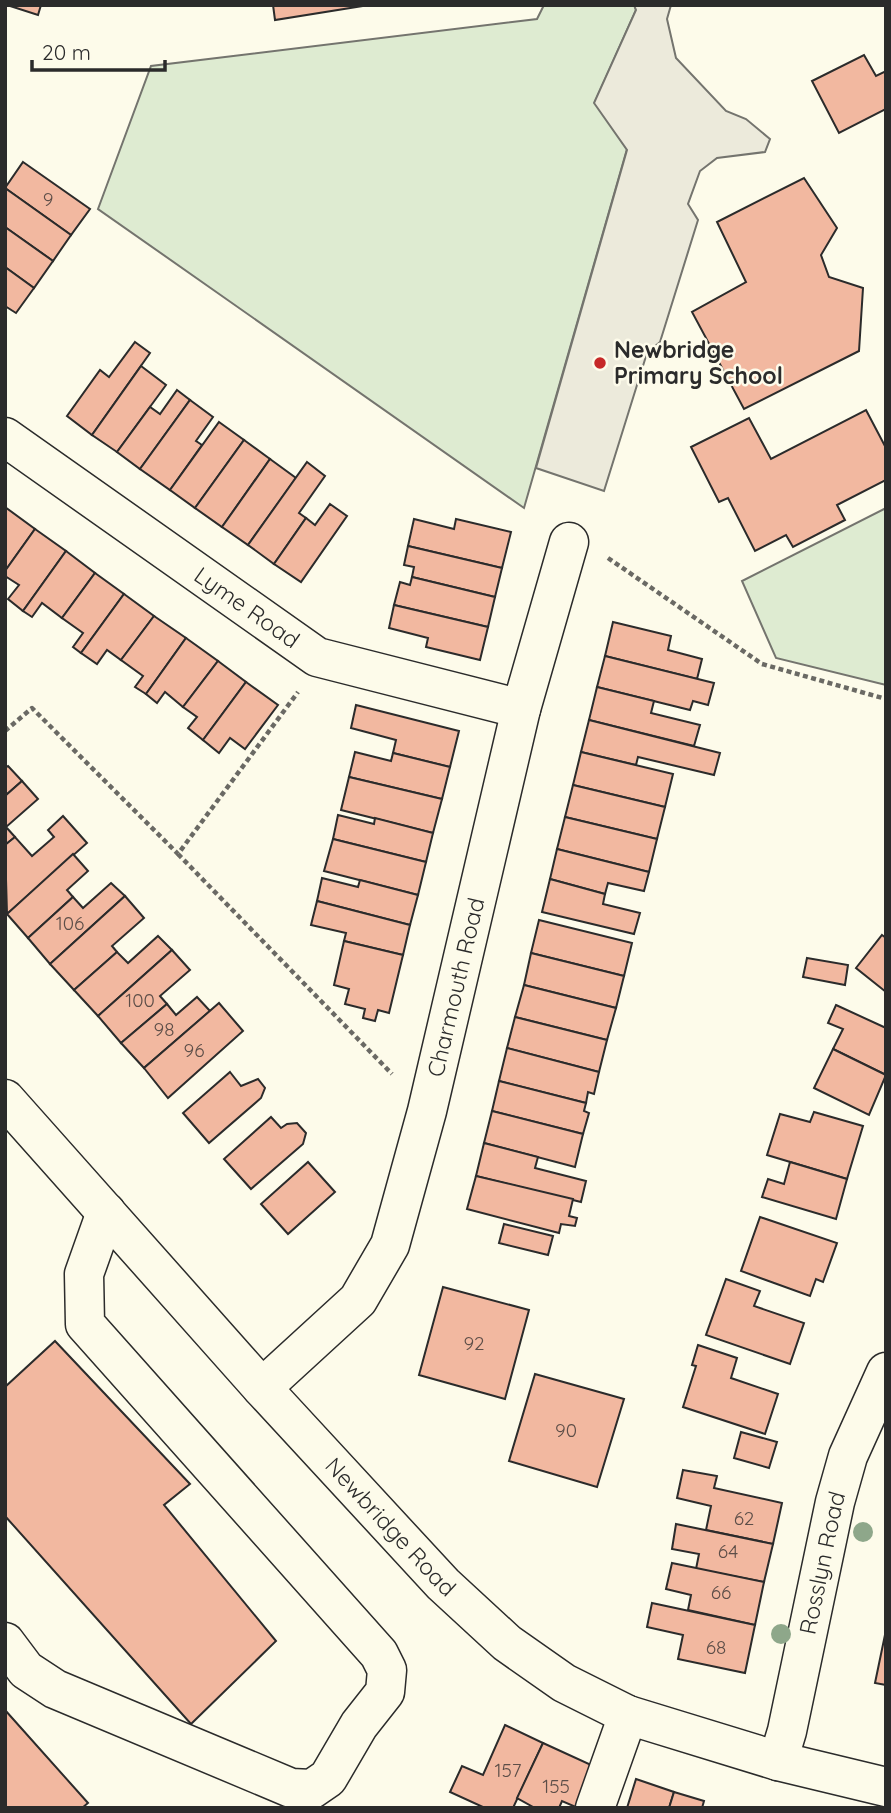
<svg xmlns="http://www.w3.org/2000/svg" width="891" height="1813" font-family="Quicksand,sans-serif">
<rect width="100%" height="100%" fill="#fdfbea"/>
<g fill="#deebd1" stroke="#74746e" stroke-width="2">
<polygon points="544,5 634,5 636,10 595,102 627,149 524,508 98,209 151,66 537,19"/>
<polygon points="886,508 886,685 776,658 742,581"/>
</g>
<polygon fill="#eceadb" stroke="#74746e" stroke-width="2" points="634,5 671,5 667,19 676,58 726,111 746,119 770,139 765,152 717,158 700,171 688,204 698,220 660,342 647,353 604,491 536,468 627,150 594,103 636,10"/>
<g fill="#f2b8a0" stroke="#2b2b2b" stroke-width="2">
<polygon points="7,5 41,5 38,15"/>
<polygon points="273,5 369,5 275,20"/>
<polygon points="864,55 876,76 886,71 886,109 839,133 812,81"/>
<polygon points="23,162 90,209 71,235 5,188"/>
<polygon points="804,178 837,228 821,255 829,277 863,288 859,351 744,409 692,312 746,282 717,222"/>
<polygon points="5,188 71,235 53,261 5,227"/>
<polygon points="5,227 53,261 34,288 5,267"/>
<polygon points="5,267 34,288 16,313 5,306"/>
<polygon points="135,342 150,353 92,435 67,416 100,370 109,377"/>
<polygon points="141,366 166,385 117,452 92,435"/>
<polygon points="177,390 190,400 140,469 117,452 150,407 160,414"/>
<polygon points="190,400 213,417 196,441 202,445 170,490 140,469"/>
<polygon points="866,410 886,448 886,480 837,505 845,520 793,547 786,535 755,551 728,498 719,502 691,447 749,418 771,459"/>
<polygon points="219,422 244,440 195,508 170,490"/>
<polygon points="244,440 270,459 222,527 195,508"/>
<polygon points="270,459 296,478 248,545 222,527"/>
<polygon points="307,462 325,476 299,513 306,518 274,564 248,545"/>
<polygon points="330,504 347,516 301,582 274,564 306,518 315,525"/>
<polygon points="5,507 35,529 5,571"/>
<polygon points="414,519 454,529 456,519 511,532 502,568 408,546"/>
<polygon points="35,529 66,551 23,611 8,599 19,585 5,576 5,571"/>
<polygon points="408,546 502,568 495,597 412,577 414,567 404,565"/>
<polygon points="66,551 95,573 62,618 42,603 32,617 23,611"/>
<polygon points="95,573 124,594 81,653 73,647 83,633 62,618"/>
<polygon points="412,577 495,597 488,627 394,605 400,582 410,585"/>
<polygon points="124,594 154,616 121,660 107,650 97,664 81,653"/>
<polygon points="394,605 488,627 480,660 426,647 428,638 389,628"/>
<polygon points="154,616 186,638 146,694 135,687 143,676 121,660"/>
<polygon points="613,622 671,636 668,650 702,659 697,679 605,656"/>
<polygon points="186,638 218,661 183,707 165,692 157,703 146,694"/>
<polygon points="605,656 714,683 708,705 693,701 690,710 597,687"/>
<polygon points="218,661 246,682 203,740 188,728 197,717 183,707"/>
<polygon points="246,682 278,705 245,749 230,738 219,753 203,740"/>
<polygon points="597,687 654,701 651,713 700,725 694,746 589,720"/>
<polygon points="356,705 459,731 450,767 393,753 396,740 351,728"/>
<polygon points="589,720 720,753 714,775 638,757 636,765 581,752"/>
<polygon points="355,752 391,761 393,753 450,767 442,799 349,777"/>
<polygon points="581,752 673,774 665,807 573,785"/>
<polygon points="8,766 22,781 5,796 5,768"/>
<polygon points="349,777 442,799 433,833 341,810"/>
<polygon points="22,781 38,799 6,827 15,837 5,845 5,796"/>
<polygon points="573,785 665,807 657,839 565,817"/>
<polygon points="338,815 374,824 375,818 433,833 426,862 333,839"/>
<polygon points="63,816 87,843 7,914 5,845 15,837 32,856 54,837 48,830"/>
<polygon points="565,817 657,839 649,872 557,849"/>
<polygon points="333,839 426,862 418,895 324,871"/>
<polygon points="557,849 649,872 644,891 608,883 605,894 550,879"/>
<polygon points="73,854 88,871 67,890 73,897 28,938 7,914"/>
<polygon points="322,878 358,887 360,880 418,895 410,925 317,901"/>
<polygon points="550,879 605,894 603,904 640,913 634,934 542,912"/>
<polygon points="111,883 125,896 50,964 28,938 73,897 83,908"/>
<polygon points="125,896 144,918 112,946 117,952 74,990 50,964"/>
<polygon points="317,901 410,925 403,955 344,941 346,933 311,925"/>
<polygon points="539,920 632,943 624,976 531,953"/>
<polygon points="882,935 886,938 886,992 856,968"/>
<polygon points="158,936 172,950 98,1016 74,990 117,952 128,963"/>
<polygon points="344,941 403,955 389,1013 378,1010 375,1021 363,1018 365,1009 345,1004 349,989 334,985"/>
<polygon points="172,950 190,970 160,996 167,1004 121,1043 98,1016"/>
<polygon points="531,953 624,976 616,1008 524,985"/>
<polygon points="807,958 848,965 845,985 803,977"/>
<polygon points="524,985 616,1008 607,1040 515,1017"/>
<polygon points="197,997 210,1011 144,1068 121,1043 167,1004 176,1015"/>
<polygon points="219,1003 243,1031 168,1098 144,1068"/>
<polygon points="836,1005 886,1028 886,1075 833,1049 843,1029 828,1023"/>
<polygon points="515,1017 607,1040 599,1072 507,1048"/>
<polygon points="507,1048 599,1072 594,1094 588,1092 586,1103 499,1081"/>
<polygon points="833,1049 886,1075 869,1115 814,1088"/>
<polygon points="230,1072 241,1086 258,1079 265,1088 261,1098 209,1143 183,1113"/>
<polygon points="499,1081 586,1103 584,1111 589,1113 583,1134 492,1111"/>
<polygon points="492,1111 583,1134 575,1167 484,1143"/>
<polygon points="814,1112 863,1126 847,1179 767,1155 780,1114 810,1122"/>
<polygon points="271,1117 281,1128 287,1124 297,1123 306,1133 303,1144 251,1189 224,1159"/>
<polygon points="484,1143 538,1157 535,1168 586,1181 581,1202 476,1176"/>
<polygon points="308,1162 335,1192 288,1234 261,1204"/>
<polygon points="790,1162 847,1179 836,1219 762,1197 768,1179 784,1184"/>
<polygon points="476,1176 573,1199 569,1216 577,1218 575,1226 561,1224 559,1233 467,1209"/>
<polygon points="760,1217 837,1243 823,1282 816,1279 810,1296 741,1271"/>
<polygon points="504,1224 553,1236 548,1255 499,1243"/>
<polygon points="726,1279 760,1291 754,1306 804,1323 790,1364 706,1335"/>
<polygon points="443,1287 529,1310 505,1399 419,1375"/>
<polygon points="55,1341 190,1484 164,1505 276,1641 191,1724 5,1516 5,1387"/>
<polygon points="698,1345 737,1358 731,1378 778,1394 765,1434 683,1407 696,1366 692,1365"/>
<polygon points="535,1374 624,1399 597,1487 509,1461"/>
<polygon points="741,1432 777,1442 769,1468 734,1458"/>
<polygon points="683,1470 717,1476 714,1488 782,1503 773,1544 706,1530 711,1506 677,1498"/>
<polygon points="676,1524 773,1544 764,1582 696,1569 699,1554 672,1549"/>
<polygon points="672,1563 764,1582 755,1625 688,1610 691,1595 666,1589"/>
<polygon points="652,1603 755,1625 745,1673 678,1659 683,1635 647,1627"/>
<polygon points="886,1630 886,1685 875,1683"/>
<polygon points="5,1710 88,1803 82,1808 5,1808"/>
<polygon points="505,1725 543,1743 513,1808 485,1808 450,1792 462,1766 483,1775"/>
<polygon points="543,1743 589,1764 594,1773 578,1808 562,1801 559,1808 535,1808 517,1798"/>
<polygon points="636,1779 674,1792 669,1808 627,1808"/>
<polygon points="674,1792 704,1801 702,1808 669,1808"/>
</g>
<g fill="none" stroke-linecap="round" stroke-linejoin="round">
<g stroke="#2b2b2b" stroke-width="41">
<g id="minor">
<path id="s1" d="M 5,437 L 317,657 L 521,709"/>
<path id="s2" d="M 262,1388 L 358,1300 L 390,1245 L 427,1111 L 521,709 L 569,542"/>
<polyline points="5,1642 26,1670 55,1689 291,1788 312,1789 328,1778 359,1725 385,1692 387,1670 379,1654 85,1324 84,1274 106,1212"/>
<path id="s3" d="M 778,1761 L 787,1731 L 835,1502 L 848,1456 L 886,1372"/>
<polyline points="595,1808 628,1715"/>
</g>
</g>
<g stroke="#2b2b2b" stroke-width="41">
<g id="major">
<path id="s4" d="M 5,1099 L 262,1388 L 443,1584 L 507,1643 L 564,1683 L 628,1715 L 778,1761 L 886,1787"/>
</g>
</g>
<g stroke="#6a6964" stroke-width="4.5" stroke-dasharray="5 3.5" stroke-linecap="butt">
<polyline points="608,558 762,664 886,699"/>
<polyline points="5,731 32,708 178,854 298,692"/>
<polyline points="178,854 392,1074"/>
</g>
<use href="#minor" stroke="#fdfbea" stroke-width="38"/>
<use href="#major" stroke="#fdfbea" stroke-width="38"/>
</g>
<g fill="#8ea78a">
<circle cx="863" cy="1532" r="10"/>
<circle cx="781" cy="1634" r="10"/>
</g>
<circle fill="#c62828" stroke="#fdfbea" stroke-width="2.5" cx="600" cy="363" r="7"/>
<g text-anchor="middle" stroke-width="5" stroke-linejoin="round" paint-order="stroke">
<g font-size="19" fill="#5d4e48">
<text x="48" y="206">9</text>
<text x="70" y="930">106</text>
<text x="140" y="1007">100</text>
<text x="164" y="1036">98</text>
<text x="194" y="1057">96</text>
<text x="474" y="1350">92</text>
<text x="566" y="1437">90</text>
<text x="744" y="1525">62</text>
<text x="728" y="1558">64</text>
<text x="721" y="1599">66</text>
<text x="716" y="1654">68</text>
<text x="508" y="1777">157</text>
<text x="556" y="1793">155</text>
</g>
<g font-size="23" font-weight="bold" fill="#2b2b2b" stroke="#fdfbea" text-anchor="start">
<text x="614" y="358">Newbridge<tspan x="614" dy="26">Primary School</tspan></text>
</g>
<g font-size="23" fill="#2b2b2b" stroke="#fdfbea">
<text dy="8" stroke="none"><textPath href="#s1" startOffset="296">Lyme Road</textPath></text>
<text dy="8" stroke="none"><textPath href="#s2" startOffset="460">Charmouth Road</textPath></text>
<text dy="8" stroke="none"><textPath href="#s4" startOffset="576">Newbridge Road</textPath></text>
<text dy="8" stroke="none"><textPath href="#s3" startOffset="203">Rosslyn Road</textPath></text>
</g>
</g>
<rect width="891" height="1813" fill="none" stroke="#2b2b2b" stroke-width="14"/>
<path d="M32 60v10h133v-10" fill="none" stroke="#2b2b2b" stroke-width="3.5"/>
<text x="42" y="60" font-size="21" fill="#2b2b2b" stroke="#fdfbea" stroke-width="5" paint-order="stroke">20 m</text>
</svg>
